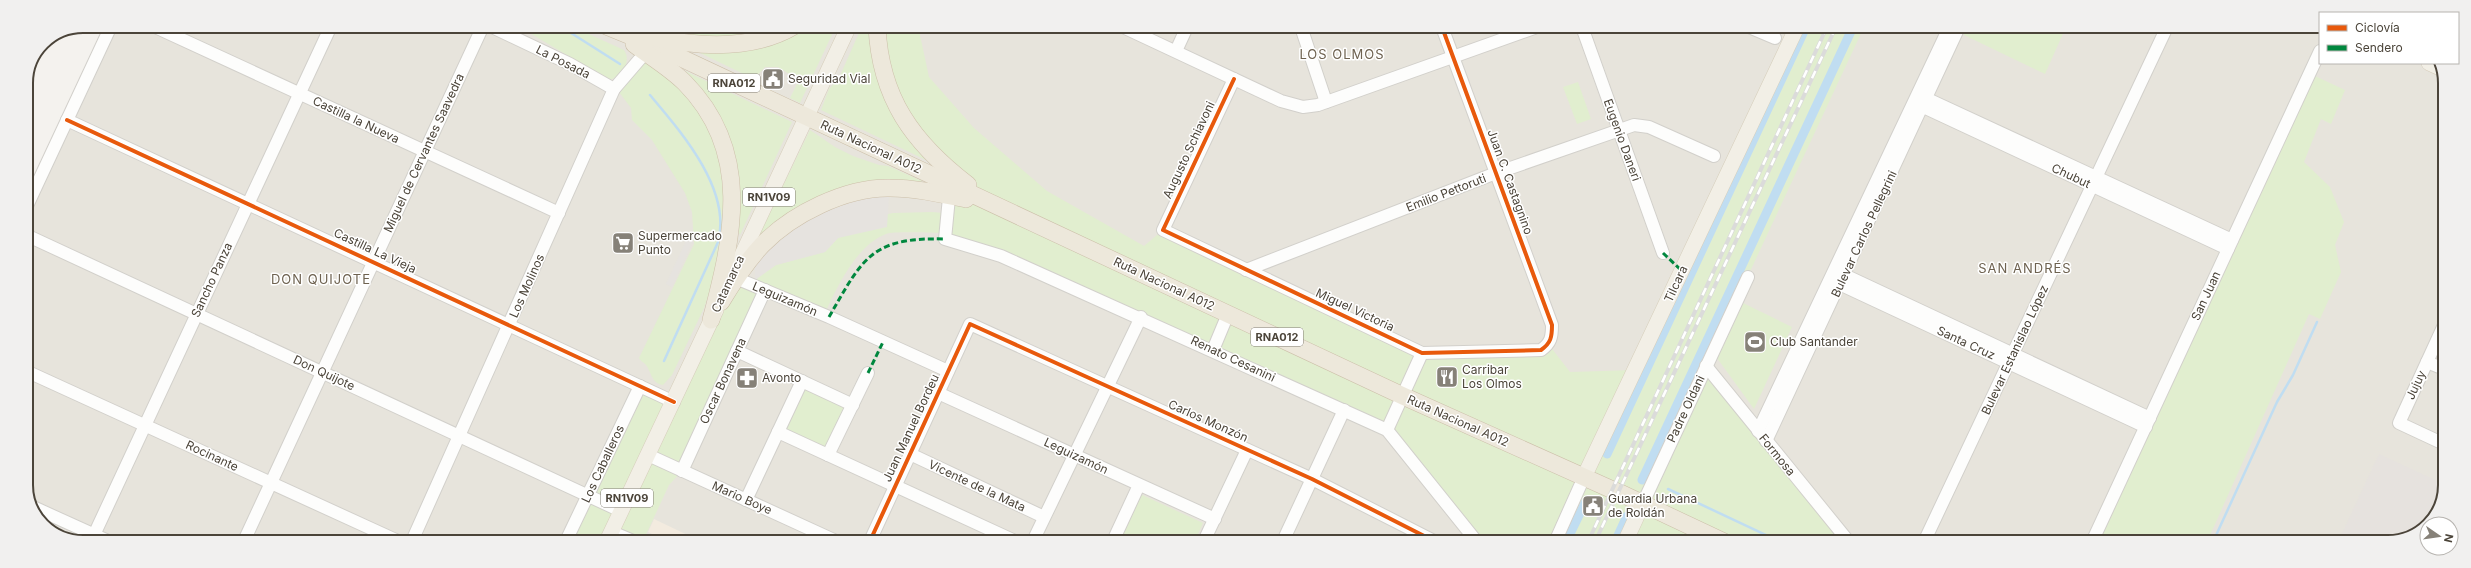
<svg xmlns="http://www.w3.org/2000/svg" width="2471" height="568" font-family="Inter,sans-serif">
<rect width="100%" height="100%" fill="#f4f2ee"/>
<polygon fill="#e7e4dc" points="111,26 2320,27 2320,63 2438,63 2445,79 2444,496 2423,530 2388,542 72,541 40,523 26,492 26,208"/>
<polygon fill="#f3ebdf" points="654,519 700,541 666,541 648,532"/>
<polygon fill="#e6e2de" points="2379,454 2444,484 2444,496 2423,530 2388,542 2338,542"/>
<g fill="#e1eecf">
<path d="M 518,26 L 571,26 L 624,50 C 633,63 619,79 606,81 L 587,67 Z"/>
<polygon points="674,26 780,26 731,41 676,35"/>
<polygon points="805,26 836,26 800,103 790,98 799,80 778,67 765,67 754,79 692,49 789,35"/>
<polygon points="862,26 873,26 876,62 930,159 926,160 821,110 829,89 839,78"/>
<polygon points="877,26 918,26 929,77 974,128 1047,191 1144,246 1163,230 1422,353 1549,345 1570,372 1635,370 1797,27 1864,27 1706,366 1849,542 1477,542 1386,430 1141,317 945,239 951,185 905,123"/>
<polygon points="1966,27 2066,27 2045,74 1964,35"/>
<path d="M 644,62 L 653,65 L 690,97 L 712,130 L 729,204 L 712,284 L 704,308 L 672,375 L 663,385 C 651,383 652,373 646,365 C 644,362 641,362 639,358 L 694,244 L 692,212 L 685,193 L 652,140 L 632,120 L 631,108 L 619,92 Z"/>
<polygon points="683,70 792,122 740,235 737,229 737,193"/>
<polygon points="2315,76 2345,90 2331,124 2321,119 2304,162 2330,187 2344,222 2335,245 2341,272 2320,319 2309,314 2207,542 2098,542"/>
<polygon points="1578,82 1591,119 1577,124 1563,87"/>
<polygon points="810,130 835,147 853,156 879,165 888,166 922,181 918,185 884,184 757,240"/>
<path d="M 932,212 L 943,213 L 942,233 C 930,233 895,231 886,234 C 857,245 838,285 826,311 L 755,280 L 776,265 L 825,252 L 838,238 L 849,234 L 869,218 L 893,213 Z"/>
<polygon points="735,278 765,290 682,471 669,485 643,541 566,541 640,386 674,401"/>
<polygon points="1743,303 1792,327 1754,409 1717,358"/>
<polygon points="804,386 846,406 825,450 783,430"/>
<polygon points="1140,494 1203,523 1195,541 1119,541"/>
</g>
<g fill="#e6e3df">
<polygon points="889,196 887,227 838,238 825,252 776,265 755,280 755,260 803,220 857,199"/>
<polygon points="687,239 693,241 672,287 666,284"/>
</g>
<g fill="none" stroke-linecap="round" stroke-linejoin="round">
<g stroke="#c0ddf1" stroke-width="2.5">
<polyline points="560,26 620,64"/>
<path d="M 650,95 C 682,133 732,190 718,242 L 664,361"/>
<polyline points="1668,489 1781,542"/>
<polyline points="2213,542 2277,402 2293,375 2317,322"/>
</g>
<g stroke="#c0ddf1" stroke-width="9">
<polyline points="1607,454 1806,27"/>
<polyline points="1642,480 1853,27"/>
<polyline points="1566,542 1585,503"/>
<polyline points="1615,542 1627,516"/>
</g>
<g stroke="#d2d0cb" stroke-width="14">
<g id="minor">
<polyline points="153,26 559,213"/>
<polyline points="490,26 570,64 614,89"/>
<polyline points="1123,27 1281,101 1303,107 1318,105 1537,27"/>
<polyline points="1301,27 1326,102"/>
<polyline points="1582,27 1663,253"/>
<polyline points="1749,27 1775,38"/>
<polyline points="665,40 669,26"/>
<polyline points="1176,51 1187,27"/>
<path d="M 1234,79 L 1163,230 L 1422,353 L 1541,350 C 1551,343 1552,337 1552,325 L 1442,27"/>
<polyline points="1921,96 2232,240"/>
<polyline points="1917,104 2228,249"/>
<polyline points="67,120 674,402"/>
<polyline points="950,187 945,239 1001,256 1387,430 1477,542"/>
<polyline points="26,208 111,26"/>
<polyline points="26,235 621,511"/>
<polyline points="1246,270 1496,173 1634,125 1649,127 1714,156"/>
<polyline points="1838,272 2150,418"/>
<polyline points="731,276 829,317 948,371"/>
<polyline points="1833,281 2146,427"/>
<polyline points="1213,350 1228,314"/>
<polyline points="737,351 853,405"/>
<polyline points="2427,362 2444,369"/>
<polyline points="1706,366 1849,542"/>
<polyline points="26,371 398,541"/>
<polyline points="938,393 1215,519"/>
<polyline points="1387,430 1422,353"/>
<polyline points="1758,431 1946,34 1952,27"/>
<polyline points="778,432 1015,541"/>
<polyline points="1766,441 1959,27"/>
<polyline points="2444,444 2399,423 2444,325"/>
<polyline points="910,454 1044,517"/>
<polyline points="648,455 836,541"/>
<polyline points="828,455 868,373"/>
<polyline points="682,471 765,290"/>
<polyline points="746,500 802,381"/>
<polyline points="1643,503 1748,277"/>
<polyline points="33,507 108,541"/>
<polyline points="612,532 633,541"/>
<polyline points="94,535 331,26"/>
<polyline points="244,541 483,26"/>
<polyline points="412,541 614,89 645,53 648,45"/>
<polyline points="566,541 640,386"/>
<polyline points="870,541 970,324 1312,479 1436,542"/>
<polyline points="1033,541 1141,317"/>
<polyline points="1113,541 1139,485"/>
<polyline points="1204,541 1247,450"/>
<polyline points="1283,541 1344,410"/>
<polyline points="1555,542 1584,477"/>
<polyline points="1924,542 2167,27"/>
<polyline points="2092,542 2320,51"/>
</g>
</g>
<g stroke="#d6cebb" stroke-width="16">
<g id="major">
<polyline points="2429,63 2440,68"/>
<polyline points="732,276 849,26"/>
<polyline points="1584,477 1797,27"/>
<polyline points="607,541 716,310"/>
<polyline points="1625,542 1643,503"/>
</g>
</g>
<g stroke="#ccbfa9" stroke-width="18">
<g id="highway">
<polyline points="606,26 662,49 1403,396 1615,491"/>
<path d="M 877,26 C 880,98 913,143 968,185"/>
<path d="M 652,37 C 698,47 752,51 794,26"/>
<path d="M 634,44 C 651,57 670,68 685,83 C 753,152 733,237 711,320"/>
<path d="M 721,302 C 733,282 746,262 762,245 C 792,214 846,187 890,188 C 915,188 942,194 966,199"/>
<polyline points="1618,492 1724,542"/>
</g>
</g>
<use href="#minor" stroke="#fdfdfc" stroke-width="12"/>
<use href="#major" stroke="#f2efe6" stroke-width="15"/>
<use href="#highway" stroke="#ede8db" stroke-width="17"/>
<g stroke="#dbdbda" stroke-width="4">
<g id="rail">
<polyline points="1588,542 1827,27"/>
<polyline points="1595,542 1836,27"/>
</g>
</g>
<use href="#rail" stroke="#fff" stroke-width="2.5" stroke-dasharray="8" stroke-linecap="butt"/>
<g stroke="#00873e" stroke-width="3" stroke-dasharray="6 3" stroke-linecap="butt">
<polyline points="1663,253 1682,271"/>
<path d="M 829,317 C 863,258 871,237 945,239"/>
<polyline points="868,373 883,342"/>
</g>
<g stroke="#fff" stroke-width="6">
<g id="cycleway">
<path d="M 1234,79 L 1163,230 L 1422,353 L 1541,350 C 1551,343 1552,337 1552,325 L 1442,27"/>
<polyline points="67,120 674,402"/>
<polyline points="870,541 970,324 1312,479 1436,542"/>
</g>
</g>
<use href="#cycleway" stroke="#e8590c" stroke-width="4"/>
</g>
<defs>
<g id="civic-square" transform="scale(1.15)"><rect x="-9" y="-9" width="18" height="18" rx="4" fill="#868178" stroke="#fff"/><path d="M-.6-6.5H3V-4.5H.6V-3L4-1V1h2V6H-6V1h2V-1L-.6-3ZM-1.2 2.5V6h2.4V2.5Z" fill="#fff"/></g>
<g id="supermarket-square" transform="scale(1.15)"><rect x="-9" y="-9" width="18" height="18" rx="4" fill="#868178" stroke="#fff"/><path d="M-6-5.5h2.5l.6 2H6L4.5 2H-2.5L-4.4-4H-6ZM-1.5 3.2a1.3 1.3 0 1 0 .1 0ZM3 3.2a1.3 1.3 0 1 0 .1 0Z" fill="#fff"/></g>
<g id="stadium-square" transform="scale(1.15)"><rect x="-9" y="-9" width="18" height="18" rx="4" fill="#868178" stroke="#fff"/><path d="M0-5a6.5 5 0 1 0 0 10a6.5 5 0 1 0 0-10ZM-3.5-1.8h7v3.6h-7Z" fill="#fff"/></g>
<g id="restaurant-square" transform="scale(1.15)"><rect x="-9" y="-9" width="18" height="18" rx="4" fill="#868178" stroke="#fff"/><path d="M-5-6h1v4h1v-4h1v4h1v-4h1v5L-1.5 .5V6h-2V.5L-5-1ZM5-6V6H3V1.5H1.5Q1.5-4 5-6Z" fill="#fff"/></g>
<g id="pharmacy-square" transform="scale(1.15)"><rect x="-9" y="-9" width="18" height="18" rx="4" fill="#868178" stroke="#fff"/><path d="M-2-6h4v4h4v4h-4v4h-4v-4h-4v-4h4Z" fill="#fff"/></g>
</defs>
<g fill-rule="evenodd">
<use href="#civic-square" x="773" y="79"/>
<use href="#supermarket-square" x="623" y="243"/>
<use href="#stadium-square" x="1755" y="342"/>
<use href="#restaurant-square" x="1447" y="377"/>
<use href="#pharmacy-square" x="747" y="378"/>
<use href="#civic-square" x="1593" y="506"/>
</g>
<g text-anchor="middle" stroke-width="3" stroke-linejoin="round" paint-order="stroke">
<g fill="#fff" stroke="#817c74" stroke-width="1">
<rect x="708" y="74" width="52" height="18" rx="3"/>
<rect x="743" y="188" width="52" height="18" rx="3"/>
<rect x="1251" y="328" width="52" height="18" rx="3"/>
<rect x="601" y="489" width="52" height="18" rx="3"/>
</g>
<g font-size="11" font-weight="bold" fill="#4b4439">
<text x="734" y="87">RNA012</text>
<text x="769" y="201">RN1V09</text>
<text x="1277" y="341">RNA012</text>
<text x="627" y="502">RN1V09</text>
</g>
<g font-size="12" fill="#4b4439" stroke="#fff">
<text transform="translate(563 62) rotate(27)" y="4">La Posada</text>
<text transform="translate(356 120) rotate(25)" y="4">Castilla la Nueva</text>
<text transform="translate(1622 140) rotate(70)" y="4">Eugenio Daneri</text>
<text transform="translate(871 147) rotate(25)" y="4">Ruta Nacional A012</text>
<text transform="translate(1189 150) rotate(-65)" y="4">Augusto Schiavoni</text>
<text transform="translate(424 153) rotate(-65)" y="4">Miguel de Cervantes Saavedra</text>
<text transform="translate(2071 176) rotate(25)" y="4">Chubut</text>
<text transform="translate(1510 182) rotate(70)" y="4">Juan C. Castagnino</text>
<text transform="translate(1446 193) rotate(-21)" y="4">Emilio Pettoruti</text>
<text transform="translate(1864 234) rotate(-65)" y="4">Bulevar Carlos Pellegrini</text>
<text transform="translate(375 251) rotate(25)" y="4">Castilla La Vieja</text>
<text transform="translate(212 280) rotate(-65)" y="4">Sancho Panza</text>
<text transform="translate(728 284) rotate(-65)" y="4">Catamarca</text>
<text transform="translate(1164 284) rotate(25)" y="4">Ruta Nacional A012</text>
<text transform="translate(1676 284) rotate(-65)" y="4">Tilcara</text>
<text transform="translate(527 286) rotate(-66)" y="4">Los Molinos</text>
<text transform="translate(2206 296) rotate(-65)" y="4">San Juan</text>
<text transform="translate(785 299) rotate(23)" y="4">Leguizamón</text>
<text transform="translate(1355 310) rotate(25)" y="4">Miguel Victoria</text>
<text transform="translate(1966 343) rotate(25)" y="4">Santa Cruz</text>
<text transform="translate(2015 350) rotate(-65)" y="4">Bulevar Estanislao López</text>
<text transform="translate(1233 359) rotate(25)" y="4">Renato Cesanini</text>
<text transform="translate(324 373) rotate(25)" y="4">Don Quijote</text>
<text transform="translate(723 381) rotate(-65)" y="4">Oscar Bonavena</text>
<text transform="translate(2416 385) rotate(-65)" y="4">Jujuy</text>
<text transform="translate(1686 409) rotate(-65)" y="4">Padre Oldani</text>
<text transform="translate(1208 421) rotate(24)" y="4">Carlos Monzón</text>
<text transform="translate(1458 421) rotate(24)" y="4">Ruta Nacional A012</text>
<text transform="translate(911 428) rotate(-65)" y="4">Juan Manuel Bordeu</text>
<text transform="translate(1777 455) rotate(51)" y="4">Formosa</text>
<text transform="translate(212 456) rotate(25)" y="4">Rocinante</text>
<text transform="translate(1076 456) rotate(25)" y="4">Leguizamón</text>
<text transform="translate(603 464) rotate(-65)" y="4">Los Caballeros</text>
<text transform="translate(977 486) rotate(25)" y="4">Vicente de la Mata</text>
<text transform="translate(742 498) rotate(24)" y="4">Mario Boye</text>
</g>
<g font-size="12" fill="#4b4439" stroke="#fff" text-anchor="start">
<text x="788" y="83">Seguridad Vial</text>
<text x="638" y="240">Supermercado<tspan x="638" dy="14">Punto</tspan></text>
<text x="1770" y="346">Club Santander</text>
<text x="1462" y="374">Carribar<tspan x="1462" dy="14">Los Olmos</tspan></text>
<text x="762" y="382">Avonto</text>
<text x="1608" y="503">Guardia Urbana<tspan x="1608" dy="14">de Roldán</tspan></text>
</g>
<g font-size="13" letter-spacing="1" fill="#6e6250" stroke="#fff">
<text x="1342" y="59">LOS OLMOS</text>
<text x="2025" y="273">SAN ANDRÉS</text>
<text x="321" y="284">DON QUIJOTE</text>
</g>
</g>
<path d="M0 0H2471V568H0ZM83 33H2388A50 50 0 0 1 2438 83V485A50 50 0 0 1 2388 535H83A50 50 0 0 1 33 485V83A50 50 0 0 1 83 33Z" fill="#f1f0ef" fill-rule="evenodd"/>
<path fill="none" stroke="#4b4439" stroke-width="2" d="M83 33H2388A50 50 0 0 1 2438 83V485A50 50 0 0 1 2388 535H83A50 50 0 0 1 33 485V83A50 50 0 0 1 83 33Z"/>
<rect x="2319" y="12" width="140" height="52" fill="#ffffff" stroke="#b7b4b0"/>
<rect x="2327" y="25" width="20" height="6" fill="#e8590c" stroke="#b7b4b0"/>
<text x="2355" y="32" font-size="12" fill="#4b4439">Ciclovía</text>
<rect x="2327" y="45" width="20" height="6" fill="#00873e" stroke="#b7b4b0"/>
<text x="2355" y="52" font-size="12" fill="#4b4439">Sendero</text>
<g transform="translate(2439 536) rotate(103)"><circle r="19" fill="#ffffff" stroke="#b7b4b0"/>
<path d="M0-3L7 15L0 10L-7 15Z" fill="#868178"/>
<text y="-6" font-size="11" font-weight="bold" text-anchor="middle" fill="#4b4439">N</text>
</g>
</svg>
